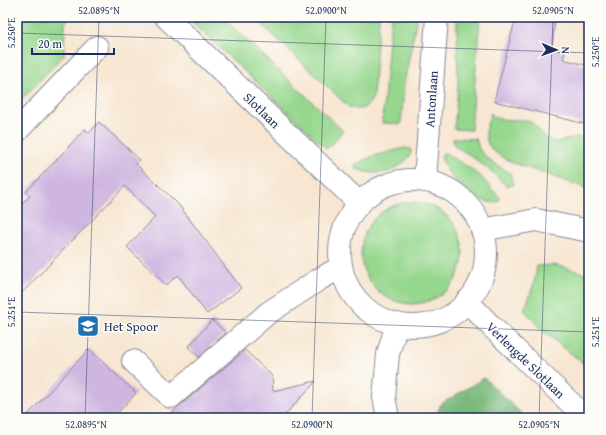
<svg xmlns="http://www.w3.org/2000/svg" width="606" height="435" font-family="'Gentium Book Plus',serif">
<rect width="100%" height="100%" fill="#fdfcf7"/>
<filter id="ink" filterUnits="userSpaceOnUse"><feTurbulence type="fractalNoise" baseFrequency=".025" numOctaves="2"/><feDisplacementMap in="SourceGraphic" scale="8" xChannelSelector="R" yChannelSelector="G"/><feConvolveMatrix kernelMatrix="1 2 1 2 8 2 1 2 1" color-interpolation-filters="sRGB"/></filter>
<filter id="wash" filterUnits="userSpaceOnUse"><feTurbulence type="fractalNoise" baseFrequency=".012" numOctaves="4" result="noise"/><feDisplacementMap in="SourceGraphic" scale="16" xChannelSelector="R" yChannelSelector="G"/><feGaussianBlur stdDeviation="0.9" result="paint"/><feColorMatrix in="noise" values="0 0 0 0 0 0 0 0 0 0 0 0 0 0 0 0 0 1.4 0 .05"/><feComposite in="paint" operator="in"/></filter>
<g filter="url(#wash)">
<rect width="100%" height="100%" fill="#f7e6d1"/>
<g fill="#96d78e" stroke="#588376">
<polygon points="17,17 71,17 65,23 64,55 17,104"/>
<polygon points="187,17 222,17 343,131 327,149"/>
<path d="M 254,17 L 379,17 L 373,97 C 369,107 360,112 349,107 Z"/>
<polygon points="391,17 417,17 404,84 401,124 382,123"/>
<polygon points="457,17 480,17 471,130 454,129 458,87 457,26"/>
<path d="M 491,113 C 497,124 518,117 529,121 C 537,125 544,139 552,141 C 561,143 568,138 577,137 C 580,136 585,138 589,138 L 589,189 L 514,163 C 503,158 486,150 486,135 C 485,128 489,120 491,113 Z"/>
<path d="M 454,138 L 476,139 C 477,142 478,146 479,149 C 486,160 499,167 510,173 L 514,185 L 507,186 L 504,184 L 495,174 L 470,155 L 456,147 L 453,141 Z"/>
<path d="M 404,148 L 411,149 C 412,154 408,158 404,162 C 391,175 371,176 355,168 L 355,164 L 374,156 Z"/>
<path d="M 443,153 L 445,153 L 468,167 L 481,177 L 500,198 L 499,201 C 485,207 471,193 461,185 C 458,182 454,180 452,177 C 447,171 444,164 441,157 Z"/>
<circle cx="412" cy="253" r="51"/>
<path d="M 553,265 L 564,267 L 589,275 L 589,368 L 542,330 L 524,310 C 530,296 535,282 537,266 Z"/>
</g>
<polygon fill="#78b879" stroke="#4a746c" points="484,378 526,418 435,418 441,404"/>
<g id="blocks">
<g fill="#cfb6e1">
<polygon points="516,17 555,17 552,49 565,52 563,59 589,66 589,125 494,101"/>
<polygon points="99,122 140,160 136,164 178,204 241,288 207,314 178,275 166,285 127,247 155,217 125,186 17,298 17,208 30,196 26,192 85,129 89,133"/>
<polygon points="212,320 226,333 199,357 188,347"/>
<polygon points="89,349 136,393 113,418 25,418"/>
<polygon points="245,350 272,376 273,391 316,381 282,418 167,418 178,407"/>
</g>
</g>
</g>
<g filter="url(#ink)">
<use href="#blocks" fill-opacity="0" stroke="#898a98" stroke-width="1"/>
<g fill="none" stroke-linecap="round" stroke-linejoin="round">
<g stroke="#898a98" stroke-width="24">
<g id="minor">
<polyline points="166,17 359,203"/>
<polyline points="17,131 97,47"/>
<polyline points="425,180 437,17"/>
<circle cx="413" cy="253" r="73"/>
<polyline points="482,230 536,220 589,231"/>
<polyline points="467,301 491,326 586,418"/>
<polyline points="133,361 171,397 268,313 318,280 341,267"/>
<polyline points="388,418 384,397 388,354 397,324"/>
</g>
</g>
<use href="#minor" stroke="#fff" stroke-width="22"/>
</g>
</g>
<path fill="none" stroke="#1b2f5e" stroke-width="1" stroke-opacity="0.45" d="M 17,33 L 589,53M 17,312 L 589,332M 85,418 L 99,17M 312,418 L 326,17M 539,418 L 553,17"/>
<defs>
<g id="school-square" transform="scale(1.15)"><rect x="-9" y="-9" width="18" height="18" rx="4" fill="#1f6fb2" stroke="#fdfcf7"/><path d="M0-5L7-2L0 1L-7-2ZM-4 1L0 2.5L4 1V4Q0 6-4 4Z" fill="#fff"/></g>
</defs>
<g fill-rule="evenodd">
<use href="#school-square" x="88" y="326"/>
</g>
<g text-anchor="middle" stroke-width="3" stroke-linejoin="round" paint-order="stroke">
<g font-size="13" fill="#1b2f5e" stroke="#fdfcf7">
<text transform="translate(431 99) rotate(-86)" y="5">Antonlaan</text>
<text transform="translate(262 110) rotate(44)" y="5">Slotlaan</text>
<text transform="translate(526 360) rotate(44)" y="5">Verlengde Slotlaan</text>
</g>
<g font-size="13" fill="#1b2f5e" stroke="#fdfcf7" text-anchor="start">
<text x="104" y="331">Het Spoor</text>
</g>
</g>
<rect width="606" height="435" fill="none" stroke="#fdfcf7" stroke-width="44"/>
<g transform="translate(556 50) rotate(92)" stroke="#fdfcf7" stroke-width="3" paint-order="stroke">
<path d="M0-3L7 15L0 10L-7 15Z" fill="#1b2f5e"/>
<text y="-6" font-size="11" font-weight="bold" text-anchor="middle" fill="#1b2f5e">N</text>
</g>
<path d="M32 48v6h82v-6" fill="none" stroke="#1b2f5e" stroke-width="2"/>
<text x="38" y="48" font-size="12" fill="#1b2f5e" stroke="#fdfcf7" stroke-width="3" paint-order="stroke">20 m</text>
<rect x="22" y="22" width="562" height="391" fill="none" stroke="#1b2f5e" stroke-width="1.5"/>
<g font-size="10" text-anchor="middle" fill="#1b2f5e">
<text x="99" y="14">52.0895°N</text>
<text x="326" y="14">52.0900°N</text>
<text x="553" y="14">52.0905°N</text>
<text transform="translate(11 33) rotate(-90)" y="4">5.250°E</text>
<text transform="translate(595 52) rotate(-90)" y="4">5.250°E</text>
<text transform="translate(11 312) rotate(-90)" y="4">5.251°E</text>
<text transform="translate(595 332) rotate(-90)" y="4">5.251°E</text>
<text x="86" y="428">52.0895°N</text>
<text x="312" y="428">52.0900°N</text>
<text x="539" y="428">52.0905°N</text>
</g>
</svg>
